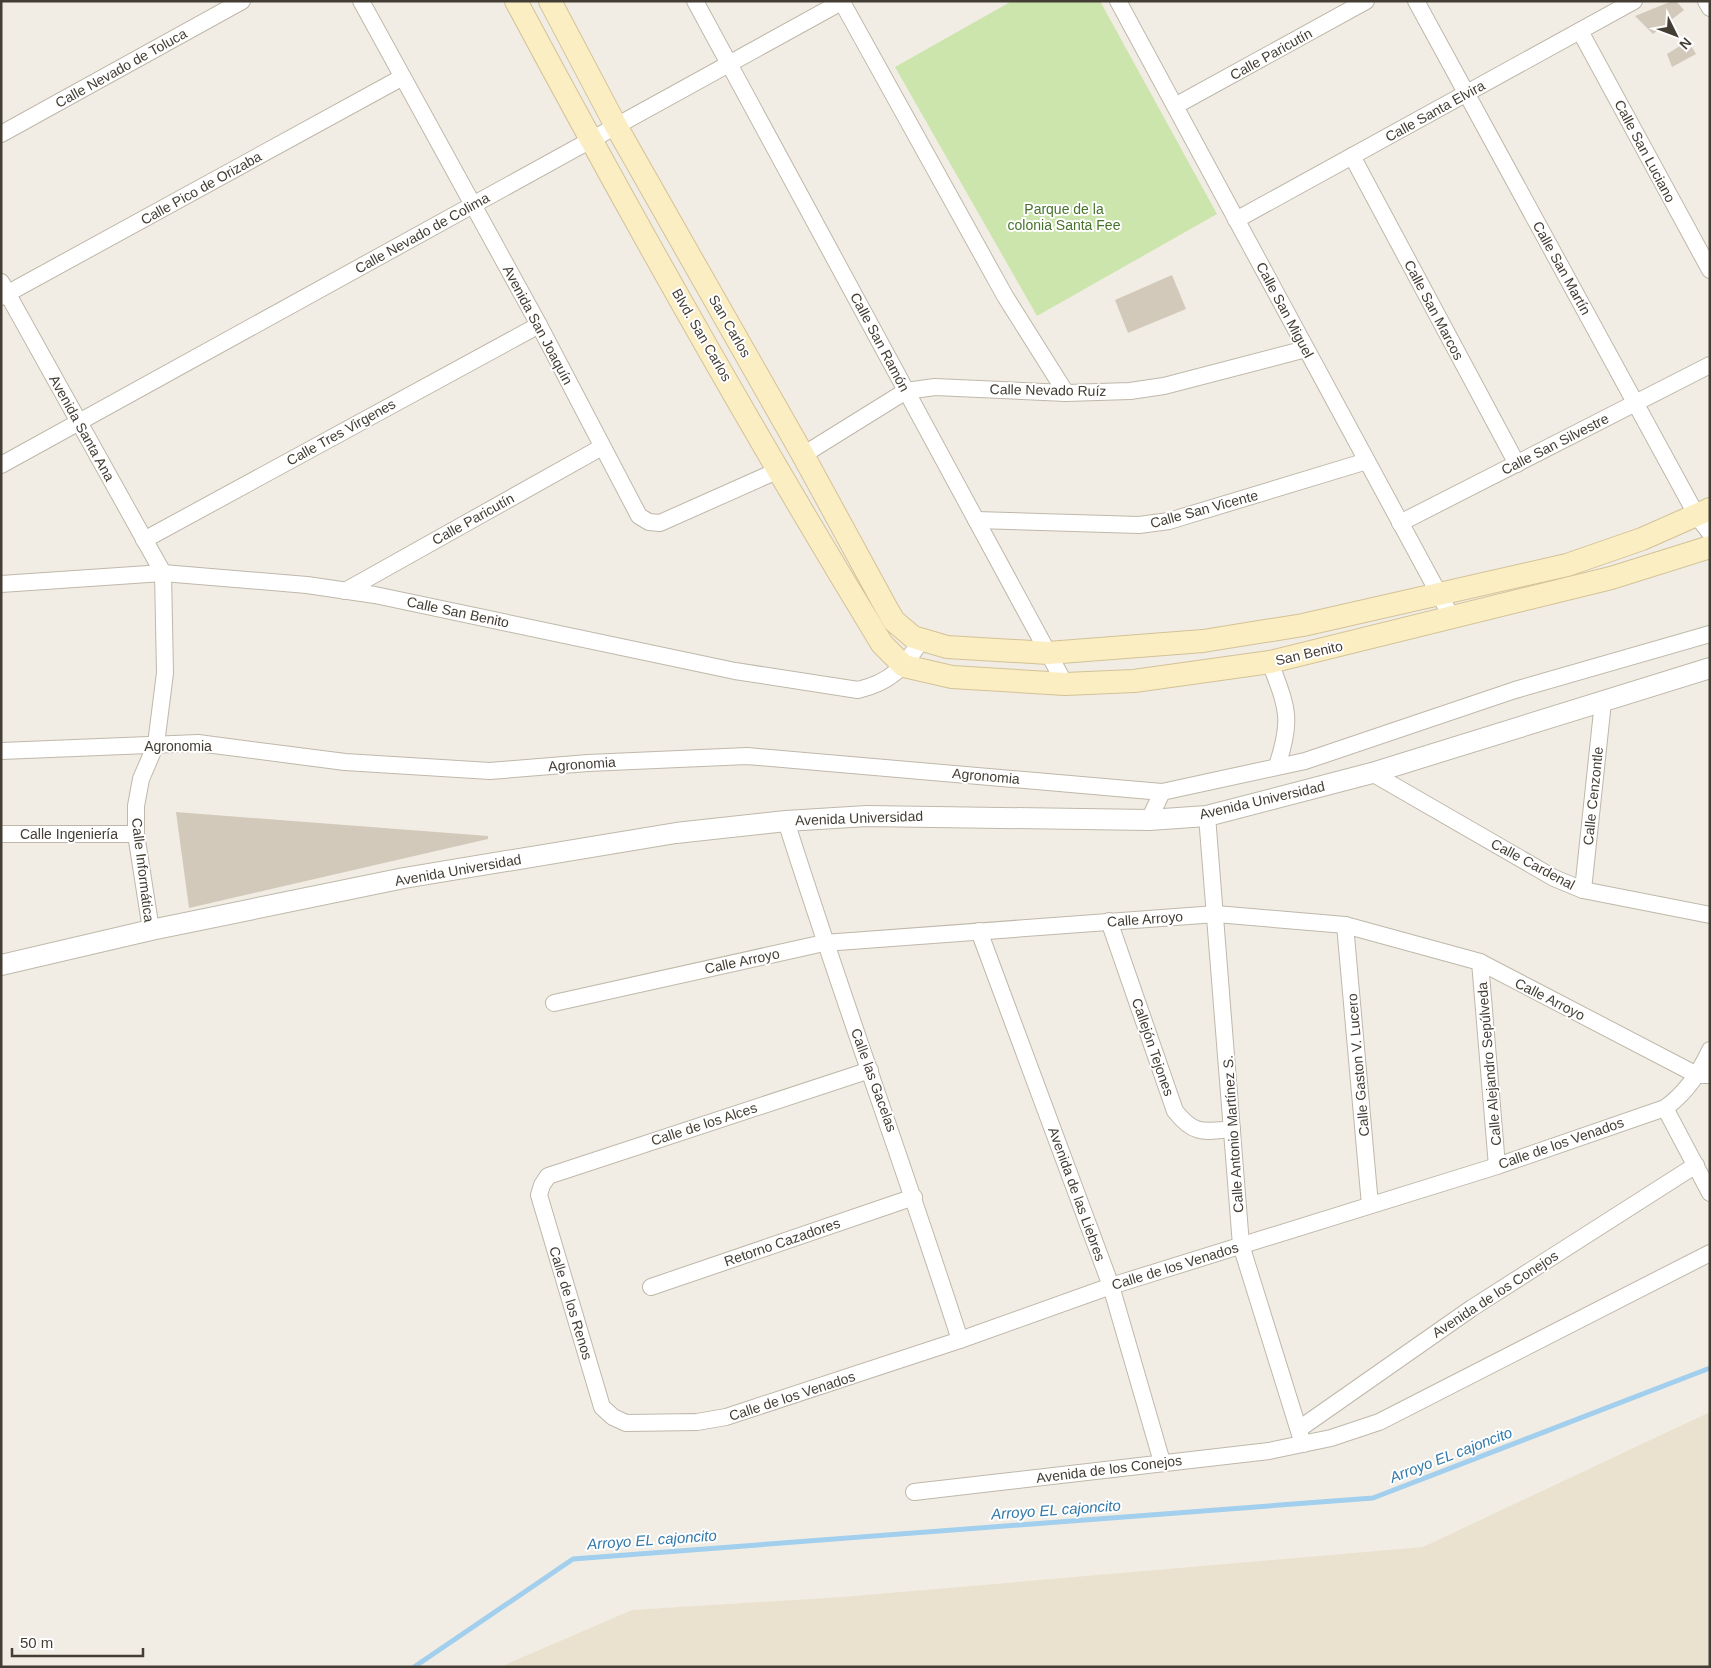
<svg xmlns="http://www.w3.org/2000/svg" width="1711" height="1668" font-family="Helvetica,sans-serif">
<rect width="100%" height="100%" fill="#f1ede4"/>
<polygon fill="#eae2ce" points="1710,1412 1710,1667 500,1667 632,1610 843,1597 1423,1547"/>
<polygon fill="#cce5ad" points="1012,1 1100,1 1217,214 1037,316 895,67"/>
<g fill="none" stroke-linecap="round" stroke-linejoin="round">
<polyline stroke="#a1cfed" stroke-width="5" points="414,1667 573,1559 1373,1498 1710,1368"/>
</g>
<g fill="#d2c9ba">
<polygon points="1672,1 1676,1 1684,10 1653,34 1635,16"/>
<polygon points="1688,41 1696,54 1672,67 1667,54"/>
<polygon points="1172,275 1186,309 1128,333 1115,300"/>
<polygon points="176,812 488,836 488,839 189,908"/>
</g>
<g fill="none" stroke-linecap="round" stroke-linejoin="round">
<g stroke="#bfb8aa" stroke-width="18">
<g id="minor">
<polyline points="361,1 539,325 639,516 649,522 660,523 779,470"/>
<polyline points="695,1 1065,684"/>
<polyline points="1118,1 1452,618"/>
<polyline points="1416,1 1697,516 1710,533"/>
<polyline points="1706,1 1710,8"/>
<polyline points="842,2 1005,296 1066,393"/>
<polyline points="1580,31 1710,270"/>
<polyline points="1175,106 1366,1"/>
<polyline points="1,134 242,1"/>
<polyline points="1352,156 1517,464"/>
<polyline points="1236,220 1634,1"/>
<polyline points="1,282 163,573 165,673 156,744 141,779 136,806 136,834 151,930"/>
<polyline points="1,297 401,78"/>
<polyline points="803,455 906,391 935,387 1066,393 1130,391 1164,386 1306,349"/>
<polyline points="1,465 843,1"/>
<polyline points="976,520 1139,525 1169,521 1367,461"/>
<polyline points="1400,523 1710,365"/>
<polyline points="144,540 539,325"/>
<path d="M 1,584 L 163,573 L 307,585 L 375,595 L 735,671 L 858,690 C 891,682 903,668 921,641"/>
<polyline points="345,591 602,447"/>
<path d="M 1270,662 C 1287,708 1293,718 1277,766"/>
<polyline points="1,751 198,743 345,762 490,771 588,763 747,756 1162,792"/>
<polyline points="1372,773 1554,878 1583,890 1710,915"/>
<polyline points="1207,816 1241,1245 1303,1444"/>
<polyline points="1149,820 1162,792 1305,761 1515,690 1710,634"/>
<path d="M 786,821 C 841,995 904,1166 960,1340"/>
<polyline points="1,834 136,834"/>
<polyline points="1583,890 1603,702"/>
<path d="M 1109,921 L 1175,1111 C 1194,1135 1203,1132 1232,1129"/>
<polyline points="1345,925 1370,1205"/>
<polyline points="979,931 1111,1286 1162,1462"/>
<polyline points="1480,962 1497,1166"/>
<polyline points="554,1003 824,943 1216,914 1345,925 1480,962 1697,1075 1708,1075"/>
<path d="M 870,1070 L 548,1176 L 542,1185 L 539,1195 L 602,1407 L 613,1417 L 626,1423 L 697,1422 L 726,1417 L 960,1340 L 1111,1286 L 1497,1166 L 1665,1108 C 1686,1093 1699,1074 1710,1050"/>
<polyline points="1665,1108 1710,1193"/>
<polyline points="651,1287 914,1197"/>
<polyline points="1299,1429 1472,1308 1696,1165"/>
<polyline points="914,1492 1269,1451 1331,1438 1379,1422 1710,1253"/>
</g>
</g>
<g stroke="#bfb8aa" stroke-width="22">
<polyline id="tertiary" points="1,965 151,930 404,878 676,833 786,821 867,816 1149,820 1207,816 1372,773 1710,668"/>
</g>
<g stroke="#d3c297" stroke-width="24">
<g id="secondary">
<path d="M 516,1 C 632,218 754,434 882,644 L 904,666 L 952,677 L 1065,684 L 1134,681 L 1270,662 L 1611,578 L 1710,547"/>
<polyline points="550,1 616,126 803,455 887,609 894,621 913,637 947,647 1048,653 1203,641 1303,625 1567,565 1642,539 1710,509"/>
</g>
</g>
<use href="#minor" stroke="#fff" stroke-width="16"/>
<use href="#tertiary" stroke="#fff" stroke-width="20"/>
<use href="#secondary" stroke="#fceec3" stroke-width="22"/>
</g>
<g text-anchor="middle" stroke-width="4" stroke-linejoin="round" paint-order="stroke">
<g font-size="14" fill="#433d34" stroke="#fff">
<text transform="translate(1271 54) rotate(-29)" y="5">Calle Paricutín</text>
<text transform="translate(121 68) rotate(-29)" y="5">Calle Nevado de Toluca</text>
<text transform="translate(1435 111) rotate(-29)" y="5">Calle Santa Elvira</text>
<text transform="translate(1645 151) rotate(62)" y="5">Calle San Luciano</text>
<text transform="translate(201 188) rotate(-29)" y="5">Calle Pico de Orizaba</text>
<text transform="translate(422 233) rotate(-29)" y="5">Calle Nevado de Colima</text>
<text transform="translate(1562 268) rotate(61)" y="5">Calle San Martín</text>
<text transform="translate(1285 310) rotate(62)" y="5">Calle San Miguel</text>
<text transform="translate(1434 310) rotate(62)" y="5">Calle San Marcos</text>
<text transform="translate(538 325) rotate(62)" y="5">Avenida San Joaquín</text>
<text transform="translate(730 326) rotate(60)" y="5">San Carlos</text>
<text transform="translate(702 335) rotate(60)" y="5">Blvd. San Carlos</text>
<text transform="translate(880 342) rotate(62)" y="5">Calle San Ramón</text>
<text transform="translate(1048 390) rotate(1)" y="5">Calle Nevado Ruíz</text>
<text transform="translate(82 428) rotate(61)" y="5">Avenida Santa Ana</text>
<text transform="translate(341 432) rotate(-29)" y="5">Calle Tres Virgenes</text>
<text transform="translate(1555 444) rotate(-27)" y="5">Calle San Silvestre</text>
<text transform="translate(1204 509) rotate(-15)" y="5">Calle San Vicente</text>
<text transform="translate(473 519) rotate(-29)" y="5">Calle Paricutín</text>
<text transform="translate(458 612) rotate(12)" y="5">Calle San Benito</text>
<text transform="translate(1309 653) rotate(-13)" y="5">San Benito</text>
<text x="178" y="751">Agronomia</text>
<text transform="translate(582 764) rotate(-4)" y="5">Agronomia</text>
<text transform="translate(986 776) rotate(5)" y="5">Agronomia</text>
<text transform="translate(1593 796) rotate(-84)" y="5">Calle Cenzontle</text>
<text transform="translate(1262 800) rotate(-13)" y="5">Avenida Universidad</text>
<text transform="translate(859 818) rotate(-2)" y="5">Avenida Universidad</text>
<text x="69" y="839">Calle Ingeniería</text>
<text transform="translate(1533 864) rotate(28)" y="5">Calle Cardenal</text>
<text transform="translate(143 870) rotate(83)" y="5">Calle Informática</text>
<text transform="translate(458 870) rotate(-10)" y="5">Avenida Universidad</text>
<text transform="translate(1145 919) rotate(-4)" y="5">Calle Arroyo</text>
<text transform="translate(742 961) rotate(-12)" y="5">Calle Arroyo</text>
<text transform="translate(1550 999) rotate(27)" y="5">Calle Arroyo</text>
<text transform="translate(1153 1047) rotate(71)" y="5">Callejón Tejones</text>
<text transform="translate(1489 1064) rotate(-95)" y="5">Calle Alejandro Sepúlveda</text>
<text transform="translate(1358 1065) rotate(-95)" y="5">Calle Gaston V. Lucero</text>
<text transform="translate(874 1080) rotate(70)" y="5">Calle las Gacelas</text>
<text transform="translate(704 1124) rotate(-18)" y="5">Calle de los Alces</text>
<text transform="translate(1233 1134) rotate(-94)" y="5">Calle Antonio Martínez S.</text>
<text transform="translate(1561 1143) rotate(-19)" y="5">Calle de los Venados</text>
<text transform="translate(1077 1194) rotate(70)" y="5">Avenida de las Liebres</text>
<text transform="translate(782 1242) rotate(-19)" y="5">Retorno Cazadores</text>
<text transform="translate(1175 1266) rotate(-17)" y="5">Calle de los Venados</text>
<text transform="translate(1495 1294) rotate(-33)" y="5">Avenida de los Conejos</text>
<text transform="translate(571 1303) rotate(73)" y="5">Calle de los Renos</text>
<text transform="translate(792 1396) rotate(-18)" y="5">Calle de los Venados</text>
<text transform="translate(1109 1469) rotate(-7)" y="5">Avenida de los Conejos</text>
</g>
<g font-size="14" fill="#46722a" stroke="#fff">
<text x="1064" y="214">Parque de la<tspan x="1064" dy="16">colonia Santa Fee</tspan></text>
</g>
<g font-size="15" font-style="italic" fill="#3279ab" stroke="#fff">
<text transform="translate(1451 1455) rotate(-21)" y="5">Arroyo EL cajoncito</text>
<text transform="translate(1056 1510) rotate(-4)" y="5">Arroyo EL cajoncito</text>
<text transform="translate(652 1540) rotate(-4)" y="5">Arroyo EL cajoncito</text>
</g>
</g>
<rect width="1711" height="1668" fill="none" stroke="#433d34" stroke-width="5"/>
<g transform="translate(1676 35) rotate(132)" stroke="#ffffff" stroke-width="4" paint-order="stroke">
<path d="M0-4L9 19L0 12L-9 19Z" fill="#433d34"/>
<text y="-8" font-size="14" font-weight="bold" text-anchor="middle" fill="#433d34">N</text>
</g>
<path d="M12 1648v8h131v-8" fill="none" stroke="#433d34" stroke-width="2.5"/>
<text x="20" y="1648" font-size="15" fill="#433d34" stroke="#ffffff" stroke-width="4" paint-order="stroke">50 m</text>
</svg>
